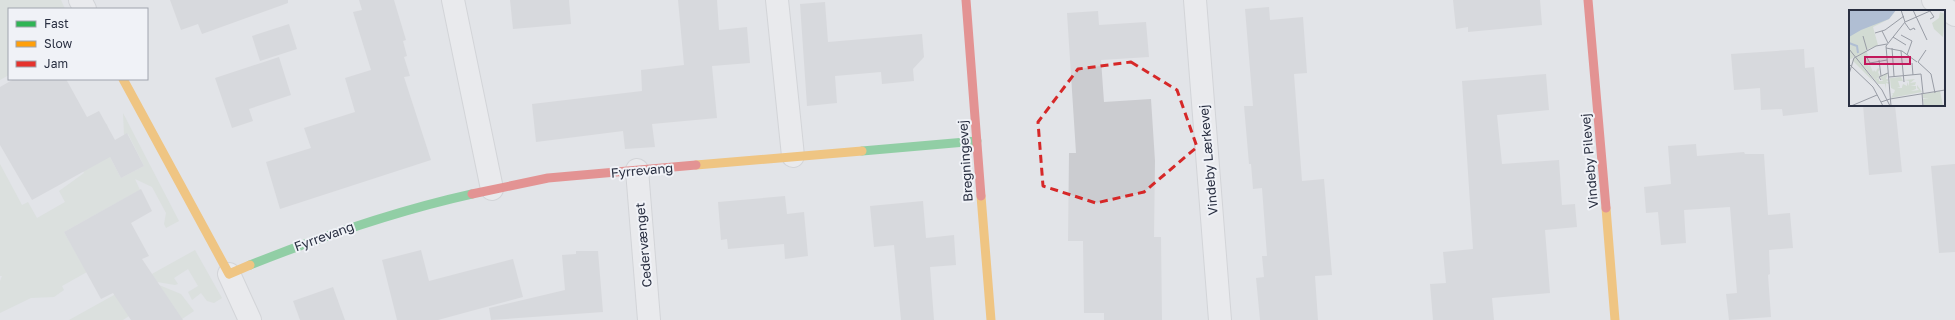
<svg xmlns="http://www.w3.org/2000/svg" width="1955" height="320" font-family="'Golos Text',sans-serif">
<rect width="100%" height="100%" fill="#e2e4e8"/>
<g fill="#d2dbd3">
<polygon points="0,0 61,0 65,9 9,9 9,75 0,80"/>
<polygon points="123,113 179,221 166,228 164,224 166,213 152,187 135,179 140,190 64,232 87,272 62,286 64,290 54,297 31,298 0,313 0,281 2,276 0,276 0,164 22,205 28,202 37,218 65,202 59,191 84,173 80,165 80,139 107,124 110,138 104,146 121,178 144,166 128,134 124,135"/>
<polygon points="195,250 222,298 214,303 207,301 201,293 192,300 188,292 198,286 188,269 174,278 178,284 175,285 157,282 159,285 181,294 194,311 182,319 129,316 123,320 69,320"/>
</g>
<g fill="#cbccd0">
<polygon points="170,0 288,0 288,3 202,34 198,24 181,30"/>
<polygon points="359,0 394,0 406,40 403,41 407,56 404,57 410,76 404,77 431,160 280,209 266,162 311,148 304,128 355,112 345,78 371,70 353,12 362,10"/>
<polygon points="510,0 569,0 571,24 513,29"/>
<polygon points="678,0 717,0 719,30 747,27 750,63 712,66 717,118 652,124 655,147 625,149 623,131 536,142 532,104 642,91 641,70 684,65"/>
<polygon points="1453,0 1540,0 1542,25 1468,32 1468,27 1456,29"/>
<polygon points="825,2 828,42 922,34 924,57 913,69 914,81 882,84 881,72 835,76 837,103 807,106 800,4"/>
<polygon points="1269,7 1270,20 1303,17 1307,73 1294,74 1302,181 1324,179 1332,275 1315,276 1318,320 1260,320 1256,278 1264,277 1262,256 1267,256 1262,188 1253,189 1251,164 1249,164 1244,106 1253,106 1245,9"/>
<polygon points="1098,11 1099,25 1146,22 1149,57 1101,60 1104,102 1151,99 1155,161 1154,237 1161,237 1162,320 1104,320 1104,313 1084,313 1083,241 1068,241 1069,153 1076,153 1067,13"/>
<polygon points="289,24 297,49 260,61 252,36"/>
<polygon points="1804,49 1805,68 1814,67 1818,112 1783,116 1782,109 1761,110 1760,88 1734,90 1731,54"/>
<polygon points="279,57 291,95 249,109 253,121 232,128 215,78"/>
<polygon points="1546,74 1549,110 1497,115 1502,164 1559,160 1562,205 1575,204 1577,227 1545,230 1550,293 1492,298 1494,320 1433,320 1430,284 1446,283 1443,252 1473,249 1462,81"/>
<polygon points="14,79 66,79 87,117 99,111 115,140 127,133 144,166 121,178 110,157 32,200 0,145 0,87"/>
<polygon points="1863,105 1895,105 1902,172 1869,175"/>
<polygon points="1696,144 1697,156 1744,152 1745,154 1764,154 1768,215 1790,213 1793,248 1769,250 1770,274 1768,275 1771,317 1729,320 1726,294 1737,293 1730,207 1684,210 1686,243 1661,245 1658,212 1646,213 1644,187 1671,184 1668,146"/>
<polygon points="1955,164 1955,252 1939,253 1931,166"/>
<polygon points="141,189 152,211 131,223 149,256 142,259 183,320 131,320 113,293 101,299 64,232"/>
<polygon points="785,196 787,214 804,212 808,256 785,259 784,244 728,249 727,239 721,240 718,202"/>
<polygon points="923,201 926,238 954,235 956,265 930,267 934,320 901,320 894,245 874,247 870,206"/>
<polygon points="421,250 429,281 513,259 523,297 438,320 397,320 382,260"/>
<polygon points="576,251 598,251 603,312 491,320 489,308 565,290 562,255 576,254"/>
<polygon points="333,287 345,320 300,320 293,301"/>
</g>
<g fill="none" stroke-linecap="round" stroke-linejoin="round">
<g stroke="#c0c2c6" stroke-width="24">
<g id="street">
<polyline points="80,0 85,9"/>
<polyline points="453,0 492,189"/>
<polyline points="777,0 793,156"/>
<polyline points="1195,0 1220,320"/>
<polyline points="1933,0 1955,15"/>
<polyline points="637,170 649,320"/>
<polyline points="229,274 250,320"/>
</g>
</g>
<use href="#street" stroke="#f2f2f4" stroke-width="22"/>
<g stroke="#30b455" stroke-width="9">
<polyline points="862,151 977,141"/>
<path d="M 250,265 C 323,236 395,211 472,194"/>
</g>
<g stroke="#ff9f0a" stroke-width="9">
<polyline points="123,79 229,274 250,265"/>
<polyline points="696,165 862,151"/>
<polyline points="981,196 991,320"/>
<polyline points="1606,208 1615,320"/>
</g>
<g stroke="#e5322d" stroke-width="9">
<polyline points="966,0 981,196"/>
<polyline points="1588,0 1606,208"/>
<polyline points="472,194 548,178 696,165"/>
</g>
</g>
<path d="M0 0H1955V320H0ZM 1131,62 L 1177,90 L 1197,147 L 1144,192 L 1096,203 L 1043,186 L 1038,122 L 1078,69 Z" fill="#e2e4e8" fill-opacity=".55" fill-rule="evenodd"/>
<path fill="none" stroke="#d62828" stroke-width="3" stroke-dasharray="8 5" stroke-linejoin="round" d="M 1131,62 L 1177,90 L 1197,147 L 1144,192 L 1096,203 L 1043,186 L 1038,122 L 1078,69 Z"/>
<g text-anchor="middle" stroke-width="4" stroke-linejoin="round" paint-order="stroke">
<g font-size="13" fill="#292f41" stroke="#f0f2f7">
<text transform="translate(1208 160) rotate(-95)" y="5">Vindeby Lærkevej</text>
<text transform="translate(965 161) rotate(-94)" y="5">Bregningevej</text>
<text transform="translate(1589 161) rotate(-95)" y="5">Vindeby Pilevej</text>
<text transform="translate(642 170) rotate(-5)" y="5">Fyrrevang</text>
<text transform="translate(324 236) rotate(-20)" y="5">Fyrrevang</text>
<text transform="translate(643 245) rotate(-95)" y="5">Cedervænget</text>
</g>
</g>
<g transform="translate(1849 10)">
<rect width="96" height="96" fill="#e2e4e8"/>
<path d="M 0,0 L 47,0 L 40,9 L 24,17 L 29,35 L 17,40 L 19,45 L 15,49 L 17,51 L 19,49 L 20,52 L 16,54 L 20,52 L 19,56 L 21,55 L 24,62 L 25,60 L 27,62 L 28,59 L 30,58 L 31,59 L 29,62 L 31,66 L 27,69 L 30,68 L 30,71 L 34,71 L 31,67 L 34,64 L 35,68 L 35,64 L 39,63 L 37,69 L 39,69 L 39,71 L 37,72 L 40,72 L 40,74 L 37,73 L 37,79 L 36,74 L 29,74 L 9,49 L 25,72 L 3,50 L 11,44 L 0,50 ZM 91,2 L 96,4 L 94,27 L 85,19 L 83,13 L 90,8 ZM 52,67 L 54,71 L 49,71 L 51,77 L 48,78 L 53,78 L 53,74 L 54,77 L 54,74 L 58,76 L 58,72 L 60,76 L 60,71 L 55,70 L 66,69 L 61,73 L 67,72 L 66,75 L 61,76 L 67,76 L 67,79 L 62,81 L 70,80 L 68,78 L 68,75 L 73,82 L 42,88 L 44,84 L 42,84 L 45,83 L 46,80 L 42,78 L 41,68 ZM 91,81 L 94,96 L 75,96 L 74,89 L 80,88 L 74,88 L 74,84 Z" fill="#d2dbd3"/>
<path d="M 0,0 L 47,0 L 40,9 L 12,20 L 0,27 Z" fill="#b0bed3"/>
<path fill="none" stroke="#b0bed3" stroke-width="2" d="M 0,8 L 13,0M 0,10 L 16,0M 0,11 L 19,0M 0,33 L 8,36 L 9,43"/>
<path fill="none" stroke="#989ca5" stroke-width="1" d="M 64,0 L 78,30M 56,12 L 81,1 L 85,7 L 81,9M 56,13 L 61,20 L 65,18 L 66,20M 33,21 L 39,33M 26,23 L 36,20 L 55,6M 52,25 L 63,31 L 58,45M 14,26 L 18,40M 44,27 L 57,35M 37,38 L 53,41 L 68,52M 43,38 L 45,66M 0,39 L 33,80 L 41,96M 77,40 L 69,52 L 82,64 L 86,83M 52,41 L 55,72M 17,46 L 21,53 L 38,50M 30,50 L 32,66M 63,53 L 64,65M 1,55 L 24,77 L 34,96M 0,64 L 5,48 L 27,36 L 38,34M 40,67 L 72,64 L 74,83M 32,70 L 30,67 L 39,63M 73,83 L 74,96M 32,92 L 41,89 L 96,80M 2,96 L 28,85M 42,96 L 37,36 L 56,12 L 52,0"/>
<path fill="#c2185b" fill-opacity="0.15" stroke="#c2185b" stroke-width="2" d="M 16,47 L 61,47 L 61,54 L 16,54 Z"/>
<rect width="96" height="96" fill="none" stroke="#292f41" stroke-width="2"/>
</g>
<rect x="8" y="8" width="140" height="72" fill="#f0f2f7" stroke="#a0a4ae"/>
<rect x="16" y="21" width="20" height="6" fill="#30b455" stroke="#a0a4ae"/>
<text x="44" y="28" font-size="12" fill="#292f41">Fast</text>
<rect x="16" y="41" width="20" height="6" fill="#ff9f0a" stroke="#a0a4ae"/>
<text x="44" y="48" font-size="12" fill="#292f41">Slow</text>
<rect x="16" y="61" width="20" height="6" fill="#e5322d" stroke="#a0a4ae"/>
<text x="44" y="68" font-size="12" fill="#292f41">Jam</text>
</svg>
